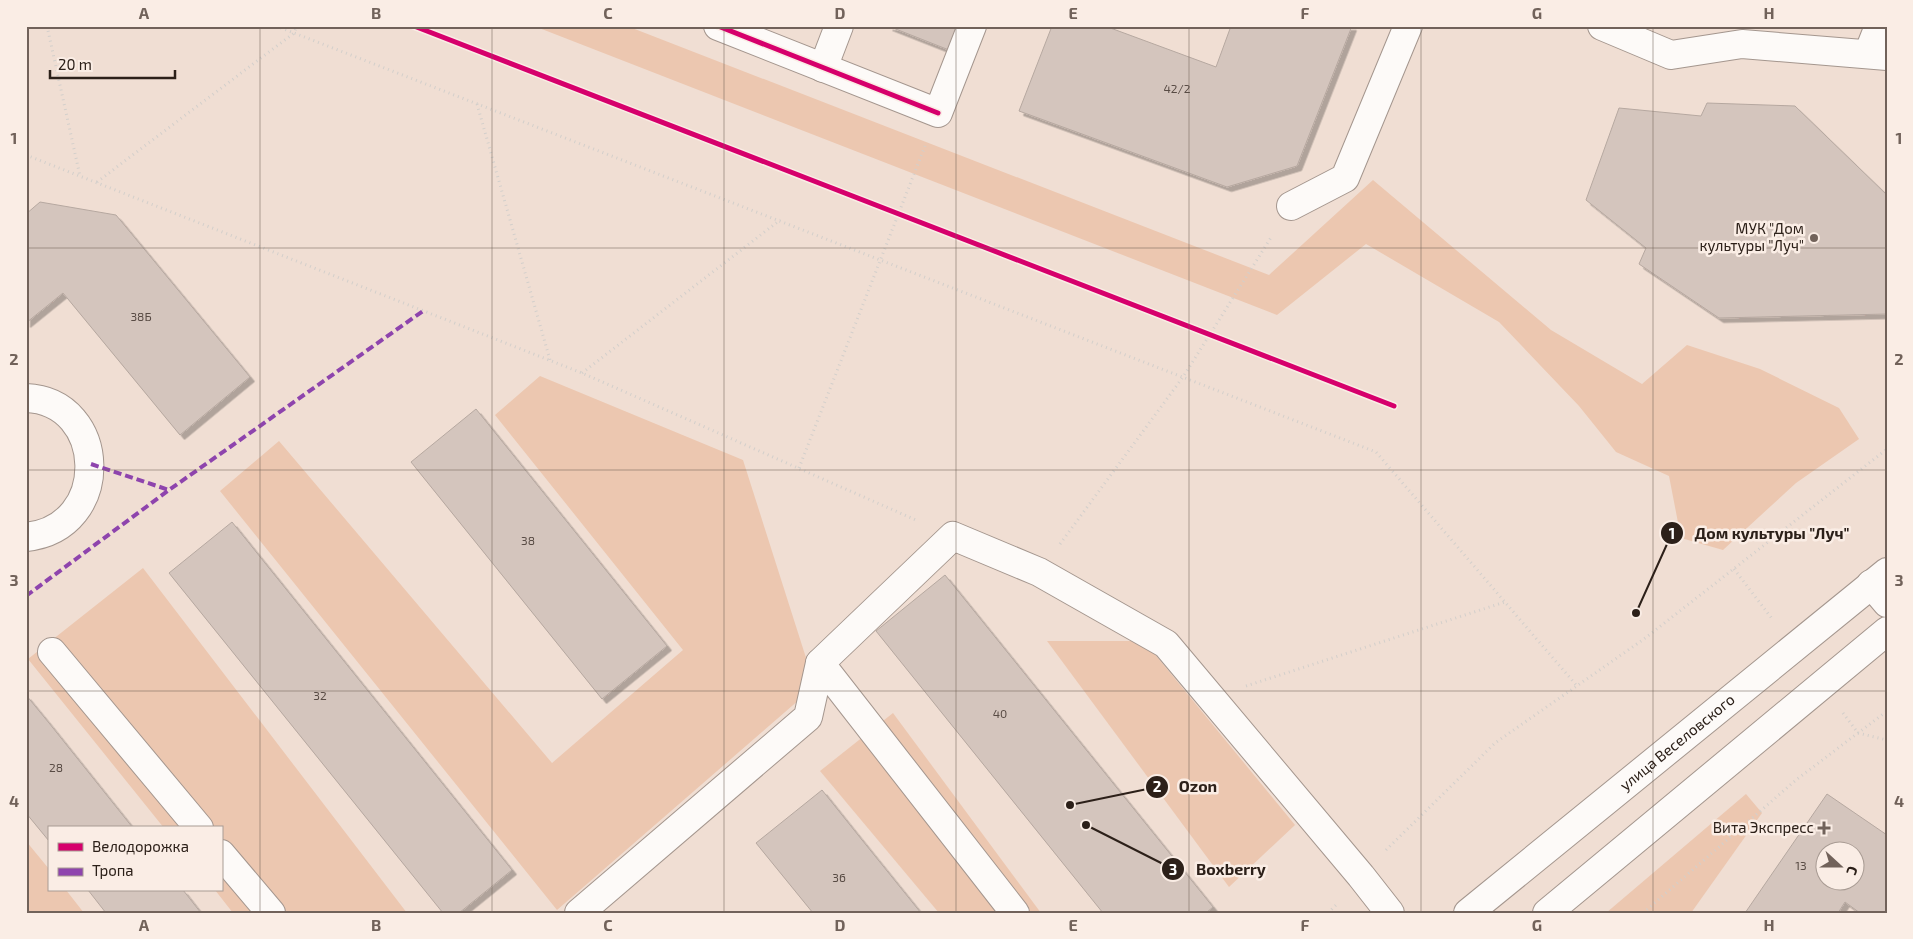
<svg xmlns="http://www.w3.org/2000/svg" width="1913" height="939" font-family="'Exo 2',sans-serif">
<defs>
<filter id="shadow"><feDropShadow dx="4.5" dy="4.5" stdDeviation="0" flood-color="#0004"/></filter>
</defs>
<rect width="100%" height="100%" fill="#f0ded3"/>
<g fill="#ecc7b0">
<polygon points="534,26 627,26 1269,275 1373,180 1551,330 1642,384 1687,345 1760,369 1839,408 1859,439 1796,483 1723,550 1681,538 1669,476 1616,452 1579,406 1499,322 1366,244 1277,315"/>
<polygon points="540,376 743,460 815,686 557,910 220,491 279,441 552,763 683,650 495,415"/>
<polygon points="143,568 407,913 233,913 215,890 221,890 221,828 164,828 28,659"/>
<polygon points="1047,641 1144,641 1295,825 1229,887"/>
<polygon points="893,713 1041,913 939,913 820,771"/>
<polygon points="1746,794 1762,813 1691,913 1606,913"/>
<polygon points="26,841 49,869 49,890 66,890 84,913 26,913"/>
</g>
<g fill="#d4c5bd" stroke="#b6a8a0" fill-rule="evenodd" filter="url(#shadow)">
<polygon points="888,26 959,26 949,50"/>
<polygon points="1052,26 1105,26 1216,67 1231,26 1352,26 1297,166 1227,187 1019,111"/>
<polygon points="1707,103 1795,106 1887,195 1887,314 1719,318 1639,264 1646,248 1586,200 1619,108 1701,116"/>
<polygon points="40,202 116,215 250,377 180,435 63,293 26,323 26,214"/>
<polygon points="476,409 667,646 602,699 411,462"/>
<polygon points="232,522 512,870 459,913 443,913 169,573"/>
<polygon points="945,575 1213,907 1206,913 1103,913 876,631"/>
<polygon points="26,695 49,723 133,828 49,828 49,841 26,813"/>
<polygon points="822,790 858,835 921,913 813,913 756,843"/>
<path d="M 1827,794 L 1887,835 L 1887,913 L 1860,913 L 1845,902 L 1838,913 L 1745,913 ZM 1826,852 L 1856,852 L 1856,882 L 1826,882 Z"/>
<polygon points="88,890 183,890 201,913 106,913"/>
</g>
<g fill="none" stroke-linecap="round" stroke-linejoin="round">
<g stroke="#a4968e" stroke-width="30">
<g id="minor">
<polyline points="718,26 938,113 972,26"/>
<polyline points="1602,26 1671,55 1742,44 1887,56"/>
<polyline points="1868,54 1879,26"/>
<polyline points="823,68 839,26"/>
<polyline points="1291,206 1345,178 1408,26"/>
<path d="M 26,398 C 108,401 113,528 26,537"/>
<polyline points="52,652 199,828"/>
<polyline points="820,663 1015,913"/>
<polyline points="221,854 271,913"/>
<polyline points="579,913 808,717 820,663 953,536 1039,572 1166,644 1361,876 1390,913"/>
</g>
</g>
<g stroke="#a4968e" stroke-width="30">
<g id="major">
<polyline points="1871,584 1887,603"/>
<path id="s1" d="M 1468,913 L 1887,572"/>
<polyline points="1547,913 1887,631"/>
</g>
</g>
<g stroke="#d3cfcb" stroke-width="3" stroke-dasharray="1 4" stroke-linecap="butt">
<polyline points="47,26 80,176"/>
<polyline points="276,26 1376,452 1577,686"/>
<polyline points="477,104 550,360"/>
<polyline points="26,155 582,373 916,520"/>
<polyline points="97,182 294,33 297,26"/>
<polyline points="582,373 780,220"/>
<polyline points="799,468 925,146"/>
<polyline points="1060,544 1183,377 1272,236"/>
<polyline points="1734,569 1773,620"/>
<polyline points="1246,686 1505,602"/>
<polyline points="1843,713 1858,733 1887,740"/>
<polyline points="1386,850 1495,743 1644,639 1887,449"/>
<polyline points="1328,913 1338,903"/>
<polyline points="1643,913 1796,780 1887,711"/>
</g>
<use href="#minor" stroke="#fdfaf8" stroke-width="28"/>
<use href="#major" stroke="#fdfaf8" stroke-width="28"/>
<g stroke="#8e44ad" stroke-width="4" stroke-dasharray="8 4" stroke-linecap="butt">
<polyline points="91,464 169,490 423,311"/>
<polyline points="26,596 169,490"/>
</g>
<g stroke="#faede5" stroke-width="8">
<g id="cycleway">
<polyline points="414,26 1394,406"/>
<polyline points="718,26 938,113"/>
</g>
</g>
<use href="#cycleway" stroke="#d6006c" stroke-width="5"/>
</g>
<path fill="none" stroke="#71625a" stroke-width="1" stroke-opacity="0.55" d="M 260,26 L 260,913M 492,26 L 492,913M 724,26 L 724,913M 956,26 L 956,913M 1189,26 L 1189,913M 1421,26 L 1421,913M 1653,26 L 1653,913M 26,248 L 1887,248M 26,470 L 1887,470M 26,691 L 1887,691"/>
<g fill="#71625a" stroke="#faede5" stroke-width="2">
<circle cx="1814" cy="238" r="5"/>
<path d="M1821.5 820.5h5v5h5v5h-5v5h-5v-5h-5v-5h5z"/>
</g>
<g text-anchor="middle" stroke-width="5" stroke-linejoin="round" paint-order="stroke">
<g font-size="12" fill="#584b44">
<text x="1177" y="93">42/2</text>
<text x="141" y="321">38Б</text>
<text x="528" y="545">38</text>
<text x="320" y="700">32</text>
<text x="1000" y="718">40</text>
<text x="56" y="772">28</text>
<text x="1801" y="870">13</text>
<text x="839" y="882">36</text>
</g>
<g font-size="15" fill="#2c2019" stroke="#faede5" text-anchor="end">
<text x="1804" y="234">МУК "Дом<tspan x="1804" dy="17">культуры "Луч"</tspan></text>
<text x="1814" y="833">Вита Экспресс</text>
</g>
<g font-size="15" fill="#2c2019" stroke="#faede5">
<text dy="5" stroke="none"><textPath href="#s1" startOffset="270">улица Веселовского</textPath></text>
</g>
</g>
<path fill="none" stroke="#2c2019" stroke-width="2" d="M1636 613L1672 533M1070 805L1157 787M1086 825L1173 869"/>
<g fill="#2c2019" stroke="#faede5" stroke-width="2">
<circle cx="1636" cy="613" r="5"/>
<circle cx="1070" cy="805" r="5"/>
<circle cx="1086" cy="825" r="5"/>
<circle cx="1672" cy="533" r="12"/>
<circle cx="1157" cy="787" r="12"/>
<circle cx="1173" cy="869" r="12"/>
</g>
<g font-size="15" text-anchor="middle" font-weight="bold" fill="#fff">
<text x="1672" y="539">1</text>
<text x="1157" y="792">2</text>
<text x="1173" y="875">3</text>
</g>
<g font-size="16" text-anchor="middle" font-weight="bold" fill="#2c2019" stroke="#faede5" stroke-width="5" stroke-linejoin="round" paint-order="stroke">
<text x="1772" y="539">Дом культуры "Луч"</text>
<text x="1198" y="792">Ozon</text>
<text x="1231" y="875">Boxberry</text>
</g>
<rect width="1913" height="939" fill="none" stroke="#faede5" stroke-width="55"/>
<rect x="48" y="826" width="175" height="65" fill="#faede5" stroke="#a89b93"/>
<rect x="58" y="843" width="25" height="8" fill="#d6006c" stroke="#a89b93"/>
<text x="92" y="852" font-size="15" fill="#2c2019">Велодорожка</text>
<rect x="58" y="868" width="25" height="8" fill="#8e44ad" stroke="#a89b93"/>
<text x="92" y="876" font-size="15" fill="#2c2019">Тропа</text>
<g transform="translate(1840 866) rotate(111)"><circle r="24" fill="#faede5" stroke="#a89b93"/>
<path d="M0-4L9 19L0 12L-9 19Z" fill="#71625a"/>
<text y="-8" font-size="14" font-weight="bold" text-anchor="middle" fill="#2c2019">С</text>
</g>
<path d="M50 70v8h125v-8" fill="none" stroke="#2c2019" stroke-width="2.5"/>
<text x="58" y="70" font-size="15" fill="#2c2019" stroke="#faede5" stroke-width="4" paint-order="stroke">20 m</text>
<rect x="28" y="28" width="1858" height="884" fill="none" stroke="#71625a" stroke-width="2"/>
<g font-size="16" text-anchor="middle" font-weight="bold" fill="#71625a">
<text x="144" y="19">A</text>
<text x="376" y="19">B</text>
<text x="608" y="19">C</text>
<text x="840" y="19">D</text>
<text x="1073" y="19">E</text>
<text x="1305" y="19">F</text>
<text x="1537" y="19">G</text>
<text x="1769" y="19">H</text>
<text x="14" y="144">1</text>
<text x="1899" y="144">1</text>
<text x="14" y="365">2</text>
<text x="1899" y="365">2</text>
<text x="14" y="586">3</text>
<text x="1899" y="586">3</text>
<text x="14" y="807">4</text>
<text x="1899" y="807">4</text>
<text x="144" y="931">A</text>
<text x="376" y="931">B</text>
<text x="608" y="931">C</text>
<text x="840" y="931">D</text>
<text x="1073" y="931">E</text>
<text x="1305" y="931">F</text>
<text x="1537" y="931">G</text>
<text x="1769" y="931">H</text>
</g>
</svg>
